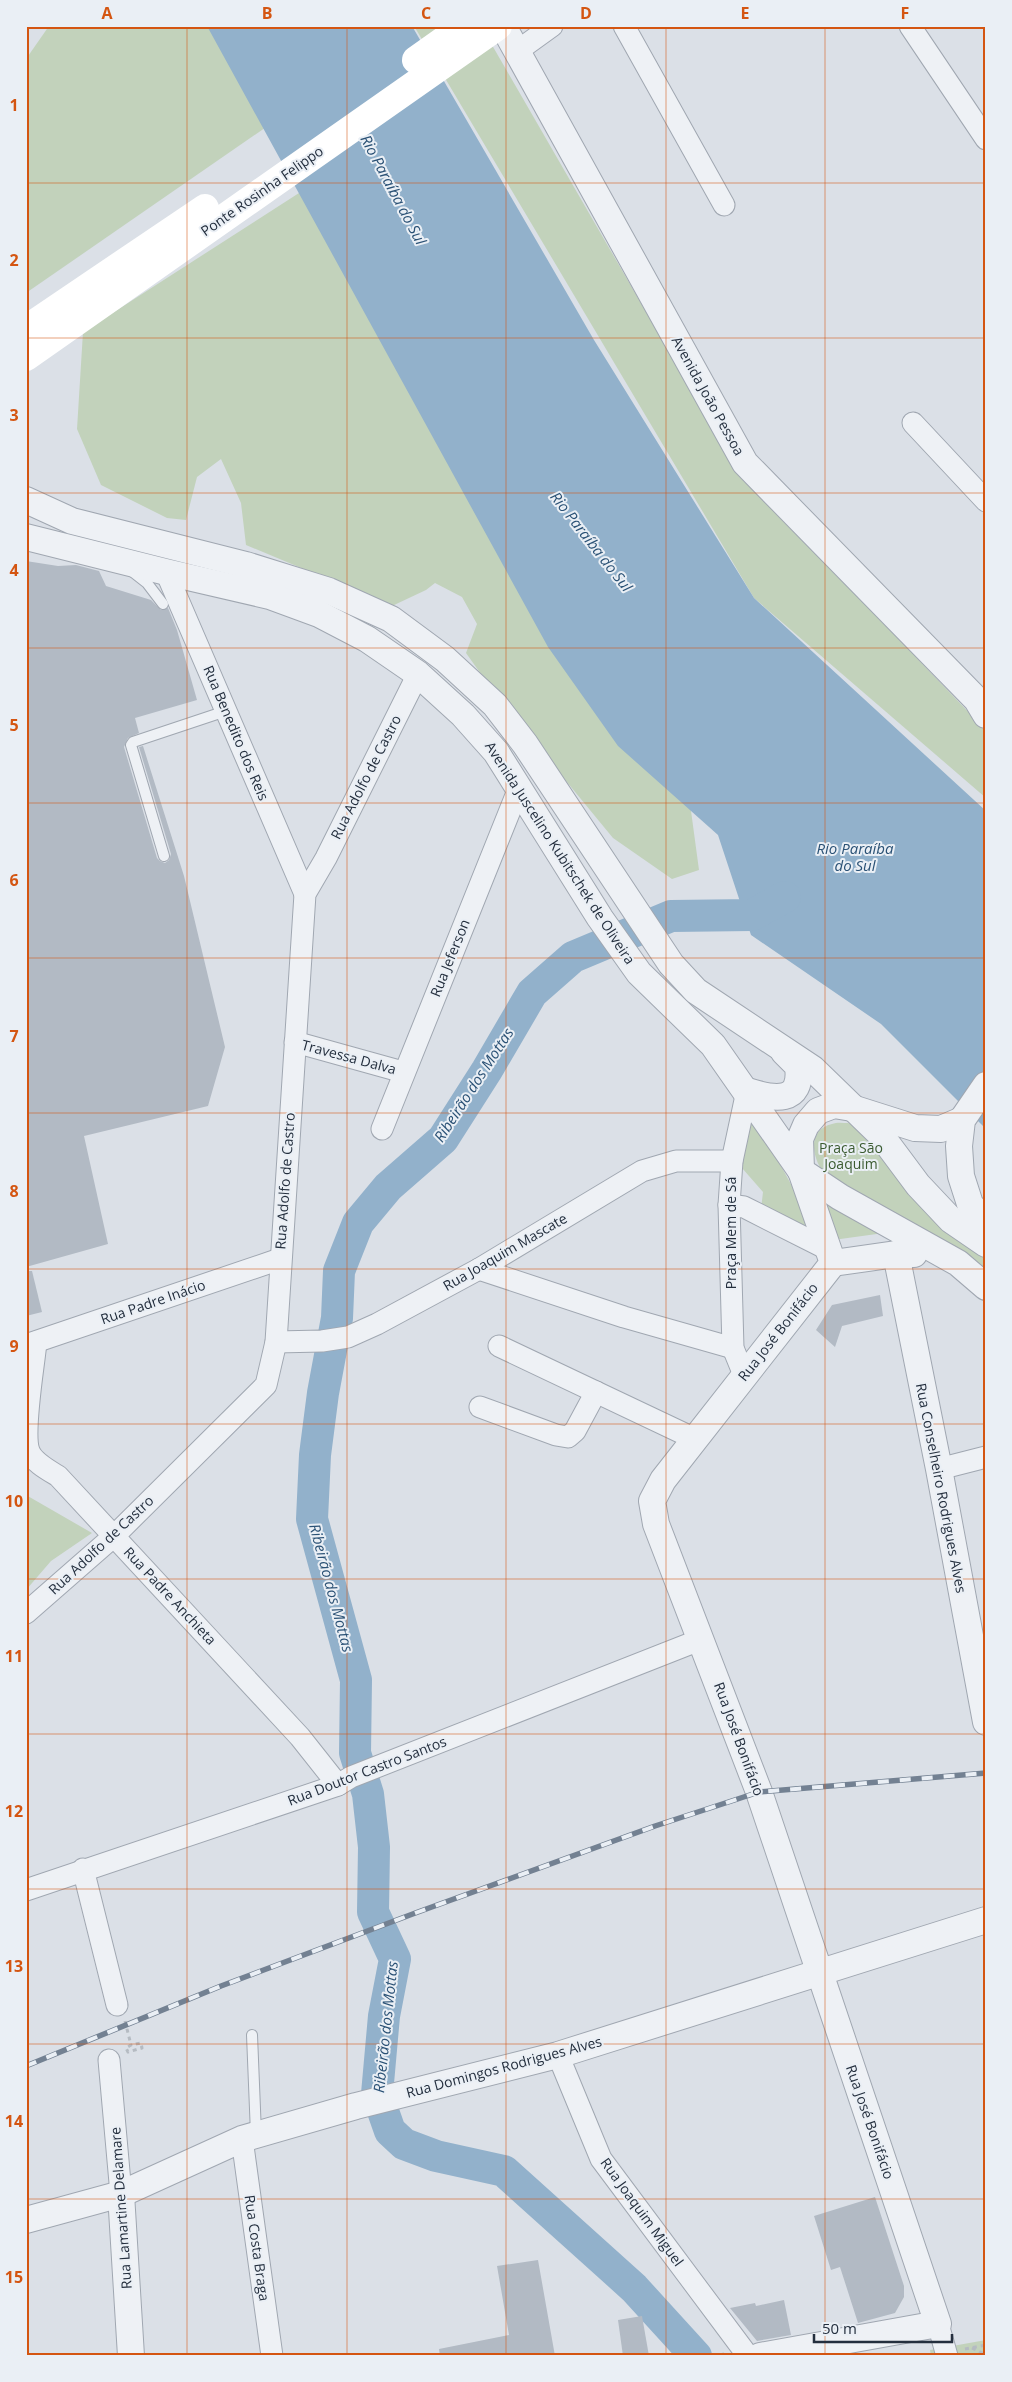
<svg xmlns="http://www.w3.org/2000/svg" width="1012" height="2382" font-family="'Open Sans',sans-serif">
<rect width="100%" height="100%" fill="#dbe0e7"/>
<g fill="#c2d2bb">
<polygon points="49,26 222,26 285,114 26,293 26,59"/>
<polygon points="414,26 481,26 739,473 980,724 986,733 986,798 754,598"/>
<polygon points="313,184 689,796 699,870 672,879 613,838 501,702 466,653 477,624 462,597 435,583 426,590 392,606 246,545 241,503 221,459 197,477 186,520 167,518 101,485 77,429 83,332"/>
<polygon points="750,1109 817,1232 761,1209 763,1192 735,1160"/>
<path d="M 848,1123 L 868,1132 L 986,1254 L 986,1270 L 823,1172 C 812,1156 807,1130 832,1124 C 837,1122 843,1123 848,1123 Z"/>
<polygon points="819,1200 884,1233 833,1240"/>
<polygon points="26,1495 92,1533 51,1561 26,1590"/>
<polygon points="986,2340 986,2356 931,2356 930,2350"/>
</g>
<polygon fill="#92b1cb" points="207,26 412,26 594,340 754,598 986,811 986,1129 881,1024 751,935 718,835 618,746 548,647"/>
<g fill="none" stroke-linecap="round" stroke-linejoin="round">
<polyline stroke="#92b1cb" stroke-width="32" points="696,2356 634,2288 504,2171 436,2156 404,2144 390,2131 377,2094 384,2016 395,1959 373,1912 374,1847 368,1794 355,1753 356,1680 312,1519 315,1455 323,1393 337,1318 339,1271 358,1223 388,1187 443,1139 487,1070 532,993 573,957 671,916 752,915 785,897"/>
</g>
<g fill="#b2bac4">
<polygon points="26,561 58,566 76,565 99,571 106,586 151,600 161,610 168,608 177,630 197,700 135,718 139,733 128,738 124,747 157,858 160,861 165,863 169,860 171,854 139,747 143,746 184,876 225,1047 208,1106 84,1136 108,1244 26,1267"/>
<polygon points="26,1271 32,1271 42,1312 26,1316"/>
<polygon points="880,1295 883,1316 842,1326 835,1347 816,1330 832,1305"/>
<polygon points="875,2197 904,2286 904,2297 895,2313 858,2323 840,2267 831,2270 814,2216"/>
<polygon points="538,2260 555,2356 440,2356 439,2349 509,2335 497,2266"/>
<polygon points="784,2300 791,2335 757,2341 730,2308 755,2303 756,2306"/>
<polygon points="642,2316 649,2356 623,2356 618,2320"/>
</g>
<g fill="none" stroke-linecap="round" stroke-linejoin="round">
<g stroke="#a0a7b1" stroke-width="12">
<g id="service">
<polyline points="133,572 147,583 163,604"/>
<polyline points="164,856 131,745 133,742 226,711"/>
<polyline points="252,2035 256,2134"/>
</g>
</g>
<g stroke="#a0a7b1" stroke-width="23">
<g id="minor">
<polyline points="624,26 724,205"/>
<polyline points="910,26 986,139"/>
<polyline points="516,52 552,26"/>
<polyline points="913,423 986,501"/>
<polyline points="166,572 305,894"/>
<polyline points="295,1042 403,1072"/>
<polyline points="382,1129 519,788"/>
<polyline points="729,1205 744,1207 827,1249"/>
<polyline points="479,1269 624,1317 733,1348"/>
<path d="M 36,1342 C 34,1365 22,1432 29,1451 C 33,1462 48,1470 58,1476 L 300,1737 L 338,1785"/>
<polyline points="276,1342 322,1341 348,1337 377,1324 479,1269 642,1171 676,1161 732,1161"/>
<polyline points="26,1345 280,1259"/>
<polyline points="499,1346 695,1439"/>
<polyline points="744,1375 733,1348 729,1205 732,1161 747,1091"/>
<polyline points="480,1407 556,1435 568,1437 575,1431 596,1392"/>
<polyline points="939,1469 986,1457"/>
<polyline points="26,1613 114,1536 266,1385 276,1342 305,894 326,858 418,674"/>
<polyline points="83,1869 117,2005"/>
<polyline points="26,1890 338,1785 351,1777 702,1639"/>
<polyline points="558,2055 601,2159 748,2356"/>
<polyline points="109,2060 121,2194"/>
<polyline points="242,2139 272,2356"/>
<polyline points="938,2324 947,2356"/>
</g>
</g>
<g stroke="#a0a7b1" stroke-width="28">
<g id="tertiary">
<polyline points="503,26 745,463 977,700 986,715"/>
<polyline points="26,500 72,521 246,565 329,591 391,619 445,659 495,705 525,744 671,964 696,991 813,1069 880,1134 918,1185 951,1220 986,1244"/>
<polyline points="26,537 166,572 270,596 319,614 367,639 418,674 463,715 496,752 600,918 639,973 713,1045 801,1171 840,1197 958,1263 986,1287"/>
<polyline points="986,1085 962,1120 959,1146 961,1176 970,1204 986,1223"/>
<path d="M 747,1091 C 773,1099 803,1105 798,1066 L 784,1052"/>
<polyline points="896,1254 939,1469 986,1722"/>
<polyline points="833,1263 896,1254 914,1254"/>
<polyline points="121,2194 131,2356"/>
<polyline points="26,2220 121,2194 242,2139 356,2106 558,2055 986,1920"/>
<polyline points="760,2356 938,2324 759,1792 656,1524 652,1501 663,1480 833,1263 801,1171 800,1139 806,1125 818,1111 834,1105 852,1108 915,1128 941,1129 962,1120"/>
</g>
</g>
<g stroke="#b5bbc2" stroke-width="3" stroke-dasharray="4 4" stroke-linecap="butt">
<polyline points="125,2021 131,2045 126,2048 128,2052 142,2048 141,2043 131,2045"/>
<polyline points="972,2348 986,2355"/>
<polyline points="965,2349 986,2345"/>
<polyline points="714,2356 724,2354"/>
</g>
<use href="#service" stroke="#eef1f5" stroke-width="10"/>
<use href="#minor" stroke="#eef1f5" stroke-width="21"/>
<use href="#tertiary" stroke="#eef1f5" stroke-width="26"/>
<g stroke="#fff" stroke-width="28">
<polyline points="416,60 464,26"/>
<polyline points="26,329 205,208"/>
<polyline points="26,357 498,26"/>
</g>
<g stroke="#738192" stroke-width="5.5">
<polyline id="rail" points="26,2066 221,1986 418,1912 655,1826 759,1792 986,1773"/>
</g>
<use href="#rail" stroke="#eaeff5" stroke-width="4" stroke-dasharray="11" stroke-linecap="butt"/>
</g>
<path fill="none" stroke="#d45511" stroke-width="1" stroke-opacity="0.55" d="M 187,26 L 187,2356M 347,26 L 347,2356M 506,26 L 506,2356M 666,26 L 666,2356M 825,26 L 825,2356M 26,183 L 986,183M 26,338 L 986,338M 26,493 L 986,493M 26,648 L 986,648M 26,803 L 986,803M 26,958 L 986,958M 26,1113 L 986,1113M 26,1269 L 986,1269M 26,1424 L 986,1424M 26,1579 L 986,1579M 26,1734 L 986,1734M 26,1889 L 986,1889M 26,2044 L 986,2044M 26,2199 L 986,2199"/>
<g text-anchor="middle" stroke-width="4" stroke-linejoin="round" paint-order="stroke">
<g font-size="14" fill="#242f3e" stroke="#eaeff5">
<text transform="translate(262 191) rotate(-35)" y="5">Ponte Rosinha Felippo</text>
<text transform="translate(708 396) rotate(61)" y="5">Avenida João Pessoa</text>
<text transform="translate(236 733) rotate(67)" y="5">Rua Benedito dos Reis</text>
<text transform="translate(366 777) rotate(-63)" y="5">Rua Adolfo de Castro</text>
<text transform="translate(560 853) rotate(57)" y="5">Avenida Juscelino Kubitschek de Oliveira</text>
<text transform="translate(450 958) rotate(-68)" y="5">Rua Jeferson</text>
<text transform="translate(349 1057) rotate(15)" y="5">Travessa Dalva</text>
<text transform="translate(285 1181) rotate(-86)" y="5">Rua Adolfo de Castro</text>
<text transform="translate(731 1233) rotate(-90)" y="5">Praça Mem de Sá</text>
<text transform="translate(505 1252) rotate(-30)" y="5">Rua Joaquim Mascate</text>
<text transform="translate(153 1302) rotate(-19)" y="5">Rua Padre Inácio</text>
<text transform="translate(778 1332) rotate(-52)" y="5">Rua José Bonifácio</text>
<text transform="translate(941 1488) rotate(79)" y="5">Rua Conselheiro Rodrigues Alves</text>
<text transform="translate(101 1545) rotate(-43)" y="5">Rua Adolfo de Castro</text>
<text transform="translate(170 1596) rotate(47)" y="5">Rua Padre Anchieta</text>
<text transform="translate(739 1739) rotate(70)" y="5">Rua José Bonifácio</text>
<text transform="translate(367 1771) rotate(-21)" y="5">Rua Doutor Castro Santos</text>
<text transform="translate(504 2067) rotate(-15)" y="5">Rua Domingos Rodrigues Alves</text>
<text transform="translate(870 2122) rotate(71)" y="5">Rua José Bonifácio</text>
<text transform="translate(121 2208) rotate(-94)" y="5">Rua Lamartine Delamare</text>
<text transform="translate(642 2212) rotate(54)" y="5">Rua Joaquim Miguel</text>
<text transform="translate(257 2248) rotate(82)" y="5">Rua Costa Braga</text>
</g>
<g font-size="14" fill="#3b5b30" stroke="#eaeff5">
<text x="851" y="1153">Praça São<tspan x="851" dy="16">Joaquim</tspan></text>
</g>
<g font-size="15" font-style="italic" fill="#2a5175" stroke="#eaeff5">
<text transform="translate(393 190) rotate(62)" y="5">Rio Paraíba do Sul</text>
<text transform="translate(591 542) rotate(52)" y="5">Rio Paraíba do Sul</text>
<text x="855" y="854">Rio Paraíba<tspan x="855" dy="17">do Sul</tspan></text>
<text transform="translate(474 1085) rotate(-57)" y="5">Ribeirão dos Mottas</text>
<text transform="translate(331 1588) rotate(75)" y="5">Ribeirão dos Mottas</text>
<text transform="translate(386 2027) rotate(-84)" y="5">Ribeirão dos Mottas</text>
</g>
</g>
<rect width="1012" height="2382" fill="none" stroke="#eaeff5" stroke-width="55"/>
<path d="M814 2334v8h138v-8" fill="none" stroke="#242f3e" stroke-width="2.5"/>
<text x="822" y="2334" font-size="15" fill="#242f3e" stroke="#eaeff5" stroke-width="4" paint-order="stroke">50 m</text>
<rect x="28" y="28" width="956" height="2326" fill="none" stroke="#d45511" stroke-width="2"/>
<g font-size="16" text-anchor="middle" font-weight="bold" fill="#d45511">
<text x="107" y="19">A</text>
<text x="267" y="19">B</text>
<text x="426" y="19">C</text>
<text x="586" y="19">D</text>
<text x="745" y="19">E</text>
<text x="905" y="19">F</text>
<text x="14" y="111">1</text>
<text x="14" y="266">2</text>
<text x="14" y="421">3</text>
<text x="14" y="576">4</text>
<text x="14" y="731">5</text>
<text x="14" y="886">6</text>
<text x="14" y="1042">7</text>
<text x="14" y="1197">8</text>
<text x="14" y="1352">9</text>
<text x="14" y="1507">10</text>
<text x="14" y="1662">11</text>
<text x="14" y="1817">12</text>
<text x="14" y="1972">13</text>
<text x="14" y="2127">14</text>
<text x="14" y="2283">15</text>
</g>
</svg>
